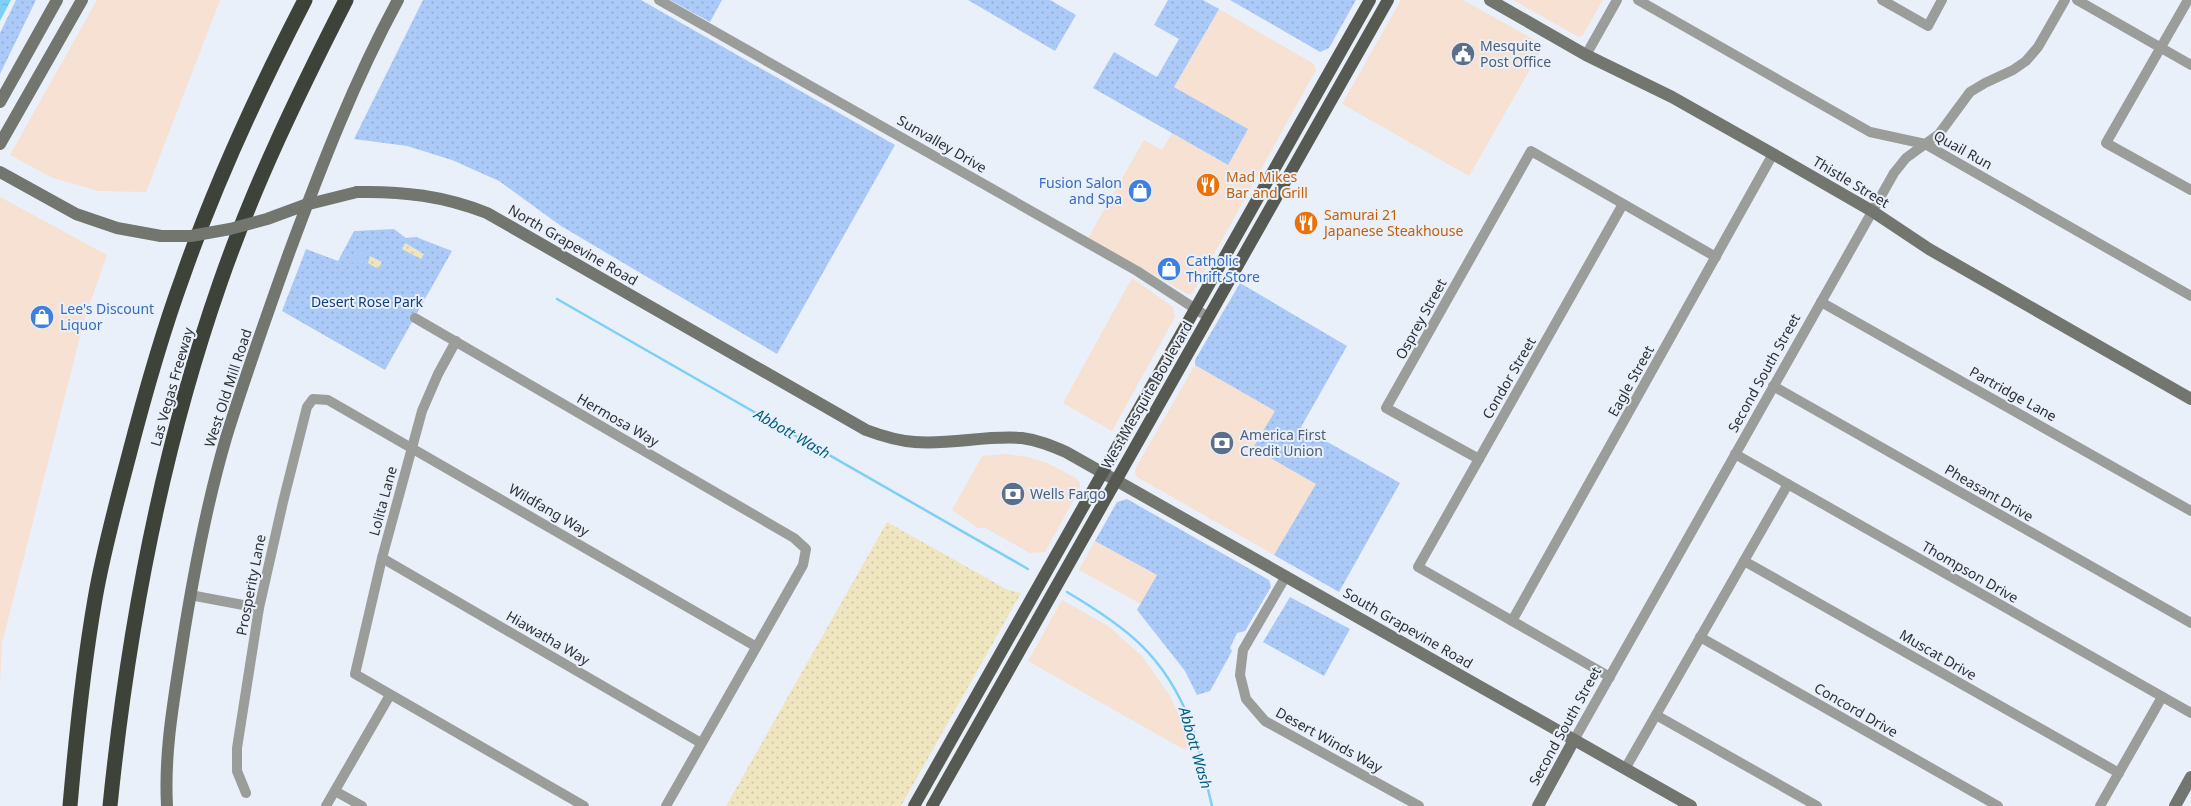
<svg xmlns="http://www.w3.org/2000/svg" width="2191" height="806" font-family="'Noto Sans',sans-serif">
<defs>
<pattern id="green-dots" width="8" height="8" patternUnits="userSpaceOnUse" patternTransform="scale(1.25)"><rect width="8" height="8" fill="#abcaf7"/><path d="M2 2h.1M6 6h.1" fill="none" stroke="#93aed4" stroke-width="1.8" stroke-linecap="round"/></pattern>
<pattern id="sand-dots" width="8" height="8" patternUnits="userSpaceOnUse" patternTransform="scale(1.25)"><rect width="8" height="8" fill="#efe6c0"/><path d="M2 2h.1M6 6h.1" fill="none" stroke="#cdc6a6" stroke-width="1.8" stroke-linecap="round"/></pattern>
<pattern id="water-ripples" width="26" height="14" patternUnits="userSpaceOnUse" patternTransform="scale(1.25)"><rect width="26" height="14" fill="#7ecff5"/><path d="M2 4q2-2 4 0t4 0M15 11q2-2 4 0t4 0" fill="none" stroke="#6db2d3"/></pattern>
</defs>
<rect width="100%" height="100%" fill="#e9f0fa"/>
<g fill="#f6e1d2">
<polygon points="97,0 220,0 146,192 98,191 53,178 10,155"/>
<polygon points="1401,0 1463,0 1544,45 1469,176 1342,104"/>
<polygon points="1513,0 1603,0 1583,35 1579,37"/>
<polygon points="1219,9 1314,64 1316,70 1192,294 1188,294 1088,238 1144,140 1162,150 1172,133 1227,165 1248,129 1174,87"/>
<polygon points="0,197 107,255 85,317 2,643 0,684"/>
<polygon points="1132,278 1173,307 1175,317 1112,431 1063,403"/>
<polygon points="1195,365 1275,411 1254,448 1316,484 1274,555 1137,477 1135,473 1135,469"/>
<polygon points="1006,454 1028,457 1047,463 1076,478 1080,483 1080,488 1045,552 1030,553 985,528 978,528 952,510 982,456"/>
<polygon points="1095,541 1157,575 1141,604 1079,570"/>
<polygon points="1062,600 1108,626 1142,656 1170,696 1182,723 1189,748 1183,749 1028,661"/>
</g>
<g fill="url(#green-dots)">
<polygon points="16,0 36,0 0,74 0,33"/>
<polygon points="423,0 641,0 895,145 777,354 561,226 499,181 452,160 407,146 354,139"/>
<polygon points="670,0 722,0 710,22"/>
<polygon points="968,0 1050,0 1076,15 1055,51"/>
<polygon points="1168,0 1203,0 1219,9 1174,87 1248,129 1228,165 1093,88 1114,52 1157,77 1179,39 1154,25"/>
<polygon points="1230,0 1356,0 1329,48 1320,52"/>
<polygon points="394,229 406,238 416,237 452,251 385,370 282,311 306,249 338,261 354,231"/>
<polygon points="1240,283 1347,346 1301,427 1400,483 1339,592 1274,555 1316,484 1253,448 1275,411 1195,365 1195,360"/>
<polygon points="1127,499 1269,580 1271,587 1245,631 1237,633 1230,648 1232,651 1210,691 1197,695 1185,671 1137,610 1157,575 1095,541 1117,502"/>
<polygon points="1290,597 1350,629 1324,676 1263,642"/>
</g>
<g fill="url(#sand-dots)">
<polygon points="405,243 424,254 421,259 402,249"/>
<polygon points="370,256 382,262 378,269 368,263"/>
<polygon points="887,522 1008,590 1021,593 901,806 726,806"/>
</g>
<polygon fill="#abcaf7" points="356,248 368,254 362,264 359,262 357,265 349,261"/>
<polygon fill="url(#water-ripples)" points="0,0 11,0 0,21"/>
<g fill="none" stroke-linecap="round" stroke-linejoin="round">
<g stroke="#7ecff5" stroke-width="2.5">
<polyline points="557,299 1028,569"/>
<path d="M 1067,592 C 1126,627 1164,655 1190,721 C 1200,748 1205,778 1212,806"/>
</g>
<g stroke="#9a9d99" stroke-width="10">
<polyline points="659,0 1137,271 1208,317"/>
<polyline points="1638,0 1870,132 1925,144 2191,296"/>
<polyline points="1882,0 1928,26 1942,0"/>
<polyline points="2077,0 2191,65"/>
<polyline points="2188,0 2106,143 2191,190"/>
<polyline points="1586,55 1617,0"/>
<polyline points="1821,302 2191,511"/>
<polyline points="415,318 794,538 806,549 803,565 666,806"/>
<polyline points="456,341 438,374 422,411 382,558 355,674 584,806"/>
<polyline points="1773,386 2191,623"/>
<polyline points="1735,454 2191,713"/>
<polyline points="1479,459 1386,408 1531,151 1716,257"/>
<polyline points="382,558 701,743"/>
<polyline points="1744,561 2119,773"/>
<polyline points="1286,576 1243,650 1240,675 1246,699 1265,721 1419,806"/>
<polyline points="190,595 259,608"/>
<polyline points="1512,621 1773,154"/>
<polyline points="1700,637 1998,806"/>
<polyline points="1610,677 1418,567 1623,204"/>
<polyline points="1656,715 1817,806"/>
<polyline points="1574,740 1894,173 1906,158 1939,134 1970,92 1985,83 2013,70 2026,61 2038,47 2065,0"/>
<polyline points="1625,769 1788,484"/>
<polyline points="335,791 362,806"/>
<polyline points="246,793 237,771 237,748 259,608 283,502 307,407 313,399 328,400 755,646"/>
<polyline points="326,806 390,695"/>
<polyline points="2100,806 2162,697"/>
</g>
<g stroke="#72766f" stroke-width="12">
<polyline points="1490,0 1586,55 1672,97 1773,154 1872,211 1929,249 2191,399"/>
<polyline points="0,102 57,0"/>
<polyline points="0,144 82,0"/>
<polyline points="0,172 76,214 117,228 161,236"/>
<path d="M 357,192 C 403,191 444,196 487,213 L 866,430 C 882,436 898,441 915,442 C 951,445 986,435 1022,438 C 1038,440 1052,446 1066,452 L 1691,806"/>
<path d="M 167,806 C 164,752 174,699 182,646 C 193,576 206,506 226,438 C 245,376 267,315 289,253 C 321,167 354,81 398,0"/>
<polyline points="1538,806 1574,740"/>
<polyline points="2175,806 2191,777"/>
</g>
<g stroke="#565a53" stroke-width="12">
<polyline points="914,806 1370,0"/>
<polyline points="932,806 1388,0"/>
</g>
<g stroke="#3e433a" stroke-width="15">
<path d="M 70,806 C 76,737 83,668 95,599 C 103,552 116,505 128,459 C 144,397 161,336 183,276 C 216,181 259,89 305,0"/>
<path d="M 110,806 C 128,628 161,452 220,283 C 254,185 299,92 346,0"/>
</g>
<polyline stroke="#72766f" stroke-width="12" points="161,236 191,236 230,229 267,219 305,205 357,192"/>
</g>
<defs>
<g id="civic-disc" transform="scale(1.25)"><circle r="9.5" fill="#5c6f8a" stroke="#e9f0fa"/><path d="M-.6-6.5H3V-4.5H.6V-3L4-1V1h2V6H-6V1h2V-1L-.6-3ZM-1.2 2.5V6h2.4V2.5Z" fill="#fff"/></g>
<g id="restaurant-disc" transform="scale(1.25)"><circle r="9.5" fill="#e8710a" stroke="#e9f0fa"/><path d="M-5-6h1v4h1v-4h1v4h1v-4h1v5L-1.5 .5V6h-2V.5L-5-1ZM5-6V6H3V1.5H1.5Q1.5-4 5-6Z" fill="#fff"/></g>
<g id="shop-disc" transform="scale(1.25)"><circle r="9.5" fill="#3f7fe0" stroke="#e9f0fa"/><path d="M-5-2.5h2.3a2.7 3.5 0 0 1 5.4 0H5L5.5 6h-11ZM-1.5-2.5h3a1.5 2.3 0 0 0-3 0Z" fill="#fff"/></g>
<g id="bank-disc" transform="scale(1.25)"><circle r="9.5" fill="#5c6f8a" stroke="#e9f0fa"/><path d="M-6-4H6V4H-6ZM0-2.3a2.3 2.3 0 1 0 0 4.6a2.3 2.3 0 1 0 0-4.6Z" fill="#fff"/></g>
</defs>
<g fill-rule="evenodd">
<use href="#civic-disc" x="1463" y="54"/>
<use href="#restaurant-disc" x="1208" y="185"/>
<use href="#shop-disc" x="1140" y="191"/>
<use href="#restaurant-disc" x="1306" y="223"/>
<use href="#shop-disc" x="1169" y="269"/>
<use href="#shop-disc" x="42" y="317"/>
<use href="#bank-disc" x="1222" y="443"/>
<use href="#bank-disc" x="1013" y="494"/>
</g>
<g text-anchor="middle" stroke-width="4" stroke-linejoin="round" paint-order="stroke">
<g font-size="14" fill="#4e5e75" stroke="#e9f0fa" text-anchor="start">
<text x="1480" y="51">Mesquite<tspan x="1480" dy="16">Post Office</tspan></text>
<text x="1240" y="440">America First<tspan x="1240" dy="16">Credit Union</tspan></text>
<text x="1030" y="499">Wells Fargo</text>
</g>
<g font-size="14" fill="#2d3034" stroke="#e9f0fa">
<text transform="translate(942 144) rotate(30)" y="5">Sunvalley Drive</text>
<text transform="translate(1963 150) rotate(29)" y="5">Quail Run</text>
<text transform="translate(1851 182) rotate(31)" y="5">Thistle Street</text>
<text transform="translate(573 245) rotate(30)" y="5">North Grapevine Road</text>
<text transform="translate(1421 319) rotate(-61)" y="5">Osprey Street</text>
<text transform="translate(1764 373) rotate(-61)" y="5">Second South Street</text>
<text transform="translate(1509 378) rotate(-60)" y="5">Condor Street</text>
<text transform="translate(1631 381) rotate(-61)" y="5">Eagle Street</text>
<text transform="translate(172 387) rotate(-74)" y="5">Las Vegas Freeway</text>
<text transform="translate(228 388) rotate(-72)" y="5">West Old Mill Road</text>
<text transform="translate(2013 394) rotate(29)" y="5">Partridge Lane</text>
<text transform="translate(1147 395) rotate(-60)" y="5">West Mesquite Boulevard</text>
<text transform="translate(618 420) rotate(30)" y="5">Hermosa Way</text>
<text transform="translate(1989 493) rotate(30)" y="5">Pheasant Drive</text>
<text transform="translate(383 501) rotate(-75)" y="5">Lolita Lane</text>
<text transform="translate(549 510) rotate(30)" y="5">Wildfang Way</text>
<text transform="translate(1970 572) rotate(30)" y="5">Thompson Drive</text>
<text transform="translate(251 585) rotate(-79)" y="5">Prosperity Lane</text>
<text transform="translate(1408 628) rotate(30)" y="5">South Grapevine Road</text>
<text transform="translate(548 638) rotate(30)" y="5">Hiawatha Way</text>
<text transform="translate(1938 655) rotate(30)" y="5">Muscat Drive</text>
<text transform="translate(1856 710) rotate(30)" y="5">Concord Drive</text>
<text transform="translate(1565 726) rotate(-61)" y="5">Second South Street</text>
<text transform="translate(1329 740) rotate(29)" y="5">Desert Winds Way</text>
</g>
<g font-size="14" fill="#c56008" stroke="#e9f0fa" text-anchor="start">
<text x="1226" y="182">Mad Mikes<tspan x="1226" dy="16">Bar and Grill</tspan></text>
<text x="1324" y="220">Samurai 21<tspan x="1324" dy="16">Japanese Steakhouse</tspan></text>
</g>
<g font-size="14" fill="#366cbe" stroke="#e9f0fa" text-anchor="start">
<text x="1122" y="188" text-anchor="end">Fusion Salon<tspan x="1122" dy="16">and Spa</tspan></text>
<text x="1186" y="266">Catholic<tspan x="1186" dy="16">Thrift Store</tspan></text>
<text x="60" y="314">Lee's Discount<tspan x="60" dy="16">Liquor</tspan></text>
</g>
<g font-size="14" fill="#113e7e" stroke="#e9f0fa">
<text x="367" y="307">Desert Rose Park</text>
</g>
<g font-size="15" font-style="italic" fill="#036080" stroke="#e9f0fa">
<text transform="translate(792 434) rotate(30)" y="5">Abbott Wash</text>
<text transform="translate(1195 748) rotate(74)" y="5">Abbott Wash</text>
</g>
</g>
</svg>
